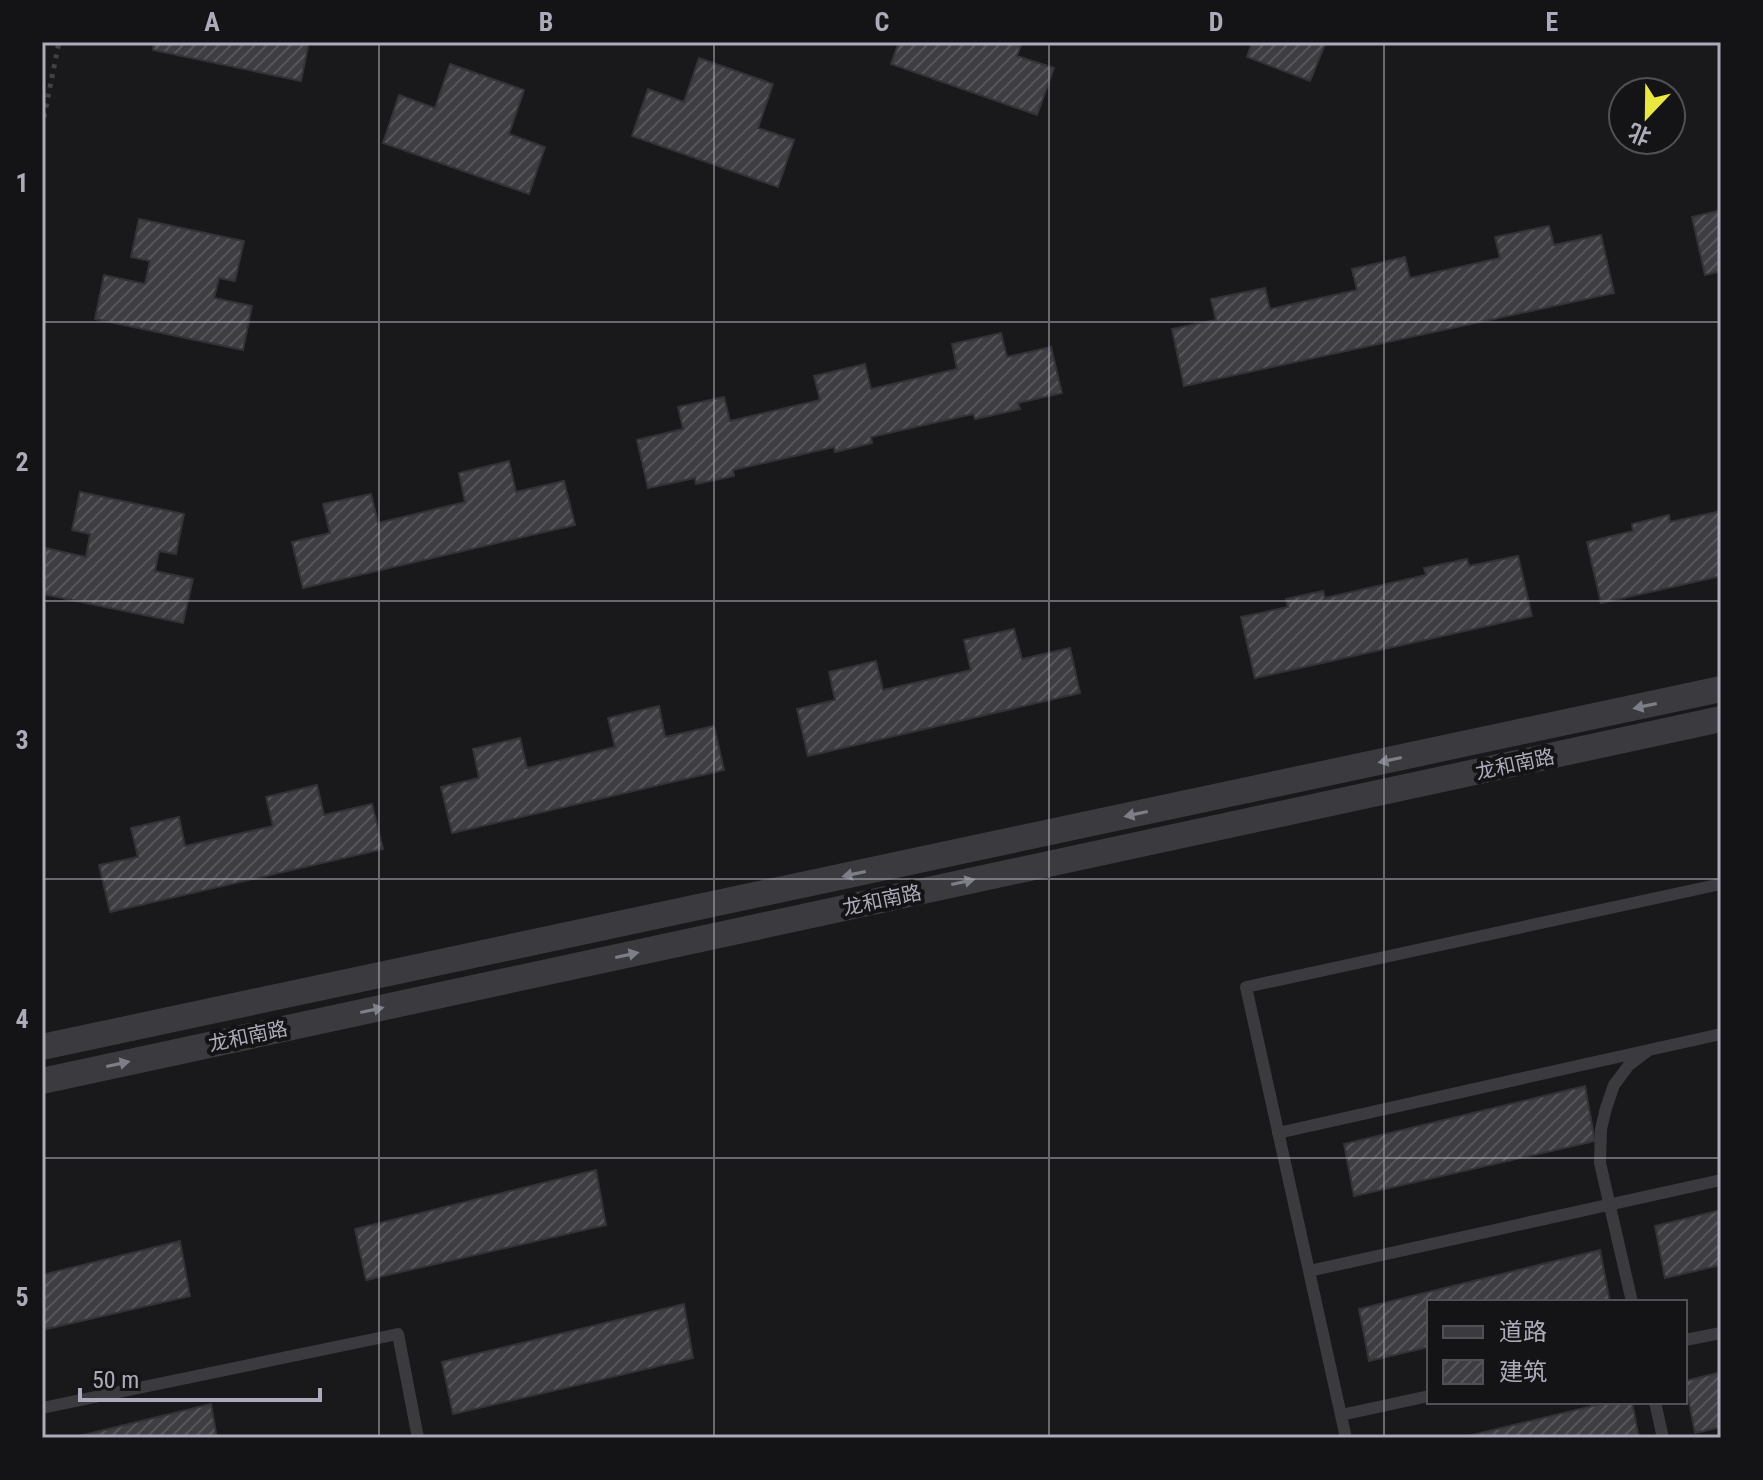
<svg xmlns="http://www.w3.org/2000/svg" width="1763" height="1480" font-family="'Roboto Condensed','Noto Sans SC',sans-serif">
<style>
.building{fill:url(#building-hatch);stroke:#343236;stroke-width:2}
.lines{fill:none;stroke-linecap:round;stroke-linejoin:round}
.path{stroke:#404046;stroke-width:5;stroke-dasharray:4 6;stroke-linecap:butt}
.service{stroke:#3a3a3f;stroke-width:12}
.minor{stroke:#3a3a3f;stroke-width:26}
.oneway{fill:#7e7e88}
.grid{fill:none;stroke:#acabb9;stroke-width:2;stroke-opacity:0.55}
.labels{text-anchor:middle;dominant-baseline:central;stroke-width:8;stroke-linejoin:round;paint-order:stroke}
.street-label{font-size:20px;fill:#acabb9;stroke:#141315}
.neatline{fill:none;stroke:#acabb9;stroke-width:3}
.grid-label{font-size:26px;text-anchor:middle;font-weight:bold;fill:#acabb9}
</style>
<defs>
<pattern id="building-hatch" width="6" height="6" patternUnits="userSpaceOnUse" patternTransform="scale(2)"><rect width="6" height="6" fill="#3e3d41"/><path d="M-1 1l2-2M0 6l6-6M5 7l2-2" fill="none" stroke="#57565a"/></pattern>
</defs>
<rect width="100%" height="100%" fill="#19181a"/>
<!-- building -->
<path class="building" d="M154 42H309L301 81 153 50Z
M899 42H1022L1017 56 1054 68 1037 115 891 64Z
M1252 42H1326L1310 81 1247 57Z
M699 58 773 84 758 128 794 140 778 187 632 136 648 89 684 102Z
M450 64 524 90 509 134 545 147 529 194 383 143 399 95 435 108Z
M1721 210V271L1705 275 1692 217Z
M139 219 244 241 235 281 219 278 214 298 252 306 243 350 95 319 104 275 145 284 150 261 131 257Z
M1549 226 1554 245 1601 235 1614 293 1184 386 1172 329 1216 320 1211 299 1265 288 1270 309 1357 290 1352 269 1405 257 1410 278 1500 258 1495 237Z
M1001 333 1007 357 1051 347 1062 393 1018 403 1020 409 975 419 973 414 871 437 872 443 835 452 834 447 733 470 734 476 696 484 695 478 648 488 637 440 683 429 678 407 724 397 730 421 820 400 814 376 865 364 871 389 957 369 952 344Z
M509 461 516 492 564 481 575 525 303 588 292 542 330 533 323 504 371 494 378 523 465 502 459 473Z
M80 492 184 514 176 554 159 551 155 571 193 579 183 623 42 594 45 548 86 557 90 534 72 530Z
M1721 511V576L1601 603 1587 542 1633 531 1632 524 1669 515 1670 522Z
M1518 556 1532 616 1255 678 1241 617 1288 607 1286 599 1323 591 1325 598 1426 575 1424 568 1467 559 1469 566Z
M1014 629 1022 659 1070 648 1080 693 808 756 797 709 835 700 829 672 876 661 883 690 971 670 964 640Z
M659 706 665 737 714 726 724 770 452 833 441 787 479 778 473 749 520 738 527 768 615 747 608 718Z
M317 785 324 815 372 804 383 849 110 912 99 865 138 857 131 828 179 817 185 846 273 826 266 797Z
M1585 1086 1595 1141 1354 1196 1344 1144Z
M596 1170 606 1225 366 1280 355 1229Z
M1721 1210V1265L1665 1278 1655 1226Z
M180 1241 190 1296 42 1330V1275Z
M1600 1250 1610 1302H1429V1347L1369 1361 1359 1309Z
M684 1304 693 1358 453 1414 442 1362Z
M1721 1372V1427L1695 1433 1685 1381Z
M1609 1402H1632L1639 1438H1460Z
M211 1404 217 1438H71Z"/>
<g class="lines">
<!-- path -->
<path class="path" d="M42 127 59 42"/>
<!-- service -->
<path class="service" d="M1278 1133 1649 1050
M1309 1271 1721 1180
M1632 1302 1600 1163 1601 1129 1606 1108 1614 1085 1629 1065 1649 1050 1721 1034
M1685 1340 1721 1333
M1655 1402 1663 1438
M42 1408 398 1334 418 1438
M1341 1415 1429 1396
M1346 1438 1246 987 1721 884"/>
<!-- minor -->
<path class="minor" d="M42 1047 1721 689
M42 1081 1721 719"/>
</g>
<!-- one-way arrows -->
<defs><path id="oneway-solid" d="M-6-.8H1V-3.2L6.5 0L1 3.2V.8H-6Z" transform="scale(2)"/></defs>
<g class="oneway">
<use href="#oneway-solid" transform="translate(1645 706) rotate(168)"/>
<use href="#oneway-solid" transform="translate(1390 760) rotate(168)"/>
<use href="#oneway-solid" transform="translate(1136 814) rotate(168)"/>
<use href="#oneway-solid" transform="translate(854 874) rotate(168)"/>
<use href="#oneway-solid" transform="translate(963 882) rotate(-12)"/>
<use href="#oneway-solid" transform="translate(627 955) rotate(-12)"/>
<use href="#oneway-solid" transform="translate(372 1010) rotate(-12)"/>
<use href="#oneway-solid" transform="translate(118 1064) rotate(-12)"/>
</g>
<!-- grid -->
<path class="grid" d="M379 42V1438M714 42V1438M1049 42V1438M1384 42V1438M42 322H1721M42 601H1721M42 879H1721M42 1158H1721"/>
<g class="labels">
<!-- street labels -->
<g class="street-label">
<text transform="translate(1515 764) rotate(-12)">龙和南路</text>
<text transform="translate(882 900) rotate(-12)">龙和南路</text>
<text transform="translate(248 1036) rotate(-12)">龙和南路</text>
</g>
</g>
<!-- border -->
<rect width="1763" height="1480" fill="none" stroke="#141315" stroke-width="88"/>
<!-- legend -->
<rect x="1427" y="1300" width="260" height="104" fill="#141315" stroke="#515057" stroke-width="2"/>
<rect x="1443" y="1326" width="40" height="12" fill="#3a3a3f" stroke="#515057" stroke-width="2"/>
<text x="1499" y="1340" font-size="24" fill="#acabb9">道路</text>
<rect x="1443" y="1360" width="40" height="24" fill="url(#building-hatch)" stroke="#515057" stroke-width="2"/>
<text x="1499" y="1380" font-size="24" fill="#acabb9">建筑</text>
<!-- north arrow -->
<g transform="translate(1647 116) rotate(202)"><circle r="38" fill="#141315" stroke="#515057" stroke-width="2"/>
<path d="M0-6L14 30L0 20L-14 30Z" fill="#e9e842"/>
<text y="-12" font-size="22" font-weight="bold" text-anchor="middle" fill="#acabb9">北</text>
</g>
<!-- scale -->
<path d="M80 1388v12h240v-12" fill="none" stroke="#acabb9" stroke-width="4"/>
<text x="92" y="1388" font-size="24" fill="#acabb9" stroke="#141315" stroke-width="6" paint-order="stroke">50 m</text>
<rect x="44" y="44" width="1675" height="1392" class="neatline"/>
<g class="grid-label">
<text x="212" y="31">A</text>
<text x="546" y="31">B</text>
<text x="882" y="31">C</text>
<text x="1216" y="31">D</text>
<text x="1552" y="31">E</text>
<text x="22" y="192">1</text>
<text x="22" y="471">2</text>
<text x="22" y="749">3</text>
<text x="22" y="1028">4</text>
<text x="22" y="1306">5</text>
</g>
</svg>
